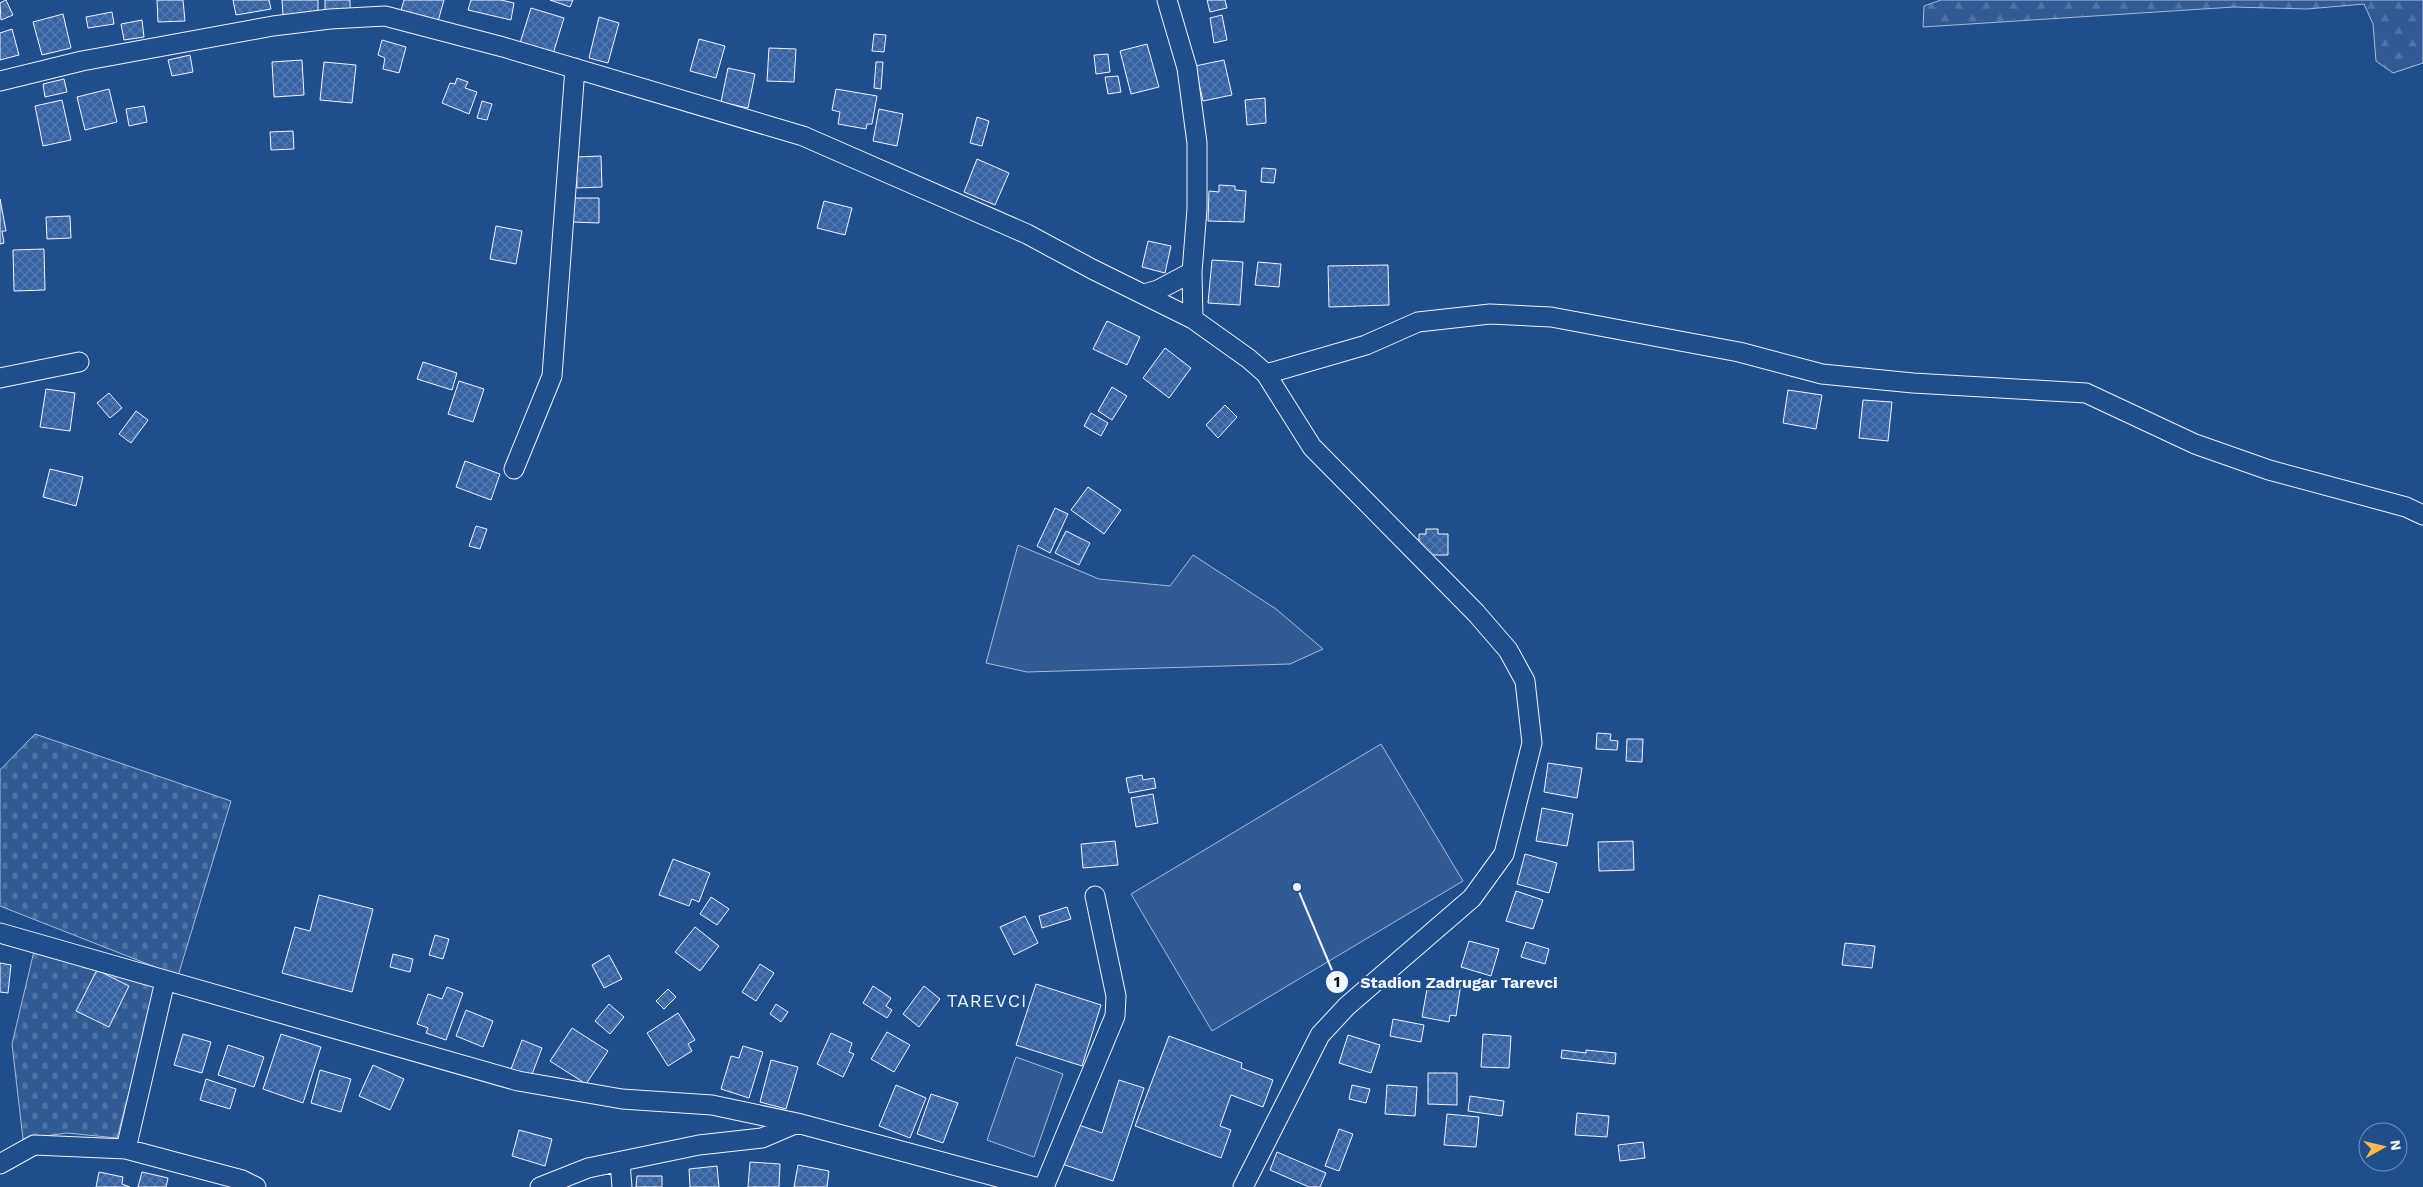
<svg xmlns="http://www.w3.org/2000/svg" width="2423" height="1187" font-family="'Work Sans',sans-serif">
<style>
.built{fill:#305b95;stroke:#a8bbd7}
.forest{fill:url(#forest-firs);stroke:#a8bbd7}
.cemetery{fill:url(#cemetery-stones);stroke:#a8bbd7}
.building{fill:url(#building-cross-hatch);stroke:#f2f6ff}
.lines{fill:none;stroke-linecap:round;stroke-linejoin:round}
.minor-casing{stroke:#f2f6ff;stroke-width:21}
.minor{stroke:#1f4e8c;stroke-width:19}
.labels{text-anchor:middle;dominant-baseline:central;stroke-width:4;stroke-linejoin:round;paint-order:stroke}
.quarter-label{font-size:18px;letter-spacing:1px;fill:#f2f6ff;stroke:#1f4e8c}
.leader{fill:none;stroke:#f2f6ff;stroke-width:2}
.callout-dot{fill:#f2f6ff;stroke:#1f4e8c;stroke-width:2}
.mark-label{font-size:15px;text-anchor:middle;font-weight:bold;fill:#111}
.callout-label{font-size:16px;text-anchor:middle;font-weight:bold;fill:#f2f6ff;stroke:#1f4e8c;stroke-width:4;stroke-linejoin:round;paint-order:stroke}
</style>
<defs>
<pattern id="forest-firs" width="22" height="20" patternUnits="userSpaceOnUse" patternTransform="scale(1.25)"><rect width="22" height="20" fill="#305b95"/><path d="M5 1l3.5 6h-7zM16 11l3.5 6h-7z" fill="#4e73a5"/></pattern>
<pattern id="cemetery-stones" width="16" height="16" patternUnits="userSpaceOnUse" patternTransform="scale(1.25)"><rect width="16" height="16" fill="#305b95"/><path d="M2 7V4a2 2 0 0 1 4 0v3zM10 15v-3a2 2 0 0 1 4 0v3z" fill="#4e73a5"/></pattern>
<pattern id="building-cross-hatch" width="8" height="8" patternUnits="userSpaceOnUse" patternTransform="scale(1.25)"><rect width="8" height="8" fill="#3563a3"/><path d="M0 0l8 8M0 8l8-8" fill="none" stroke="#537ab1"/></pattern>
</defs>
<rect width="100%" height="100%" fill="#1f4e8c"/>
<!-- built -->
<path class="built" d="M1018 545 1099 579 1170 586 1193 555 1276 609 1323 649 1290 664 1027 672 986 663Z
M1381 744 1463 881 1212 1031 1131 894Z
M1016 1057 1063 1074 1034 1157 987 1140Z"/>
<!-- forest -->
<path class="forest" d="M1941 0H2423V63L2393 73 2376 61 2373 24 2364 4 2307 9 2234 7 1923 27 1924 6Z"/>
<!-- cemetery -->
<path class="cemetery" d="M35 734 231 801 178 976 0 906V770Z
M34 951 157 986 117 1138 67 1133 23 1139 12 1044Z"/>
<!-- building -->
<path class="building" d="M6 0 13 15 1 20 0 3Z
M157 0H183L185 21 158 22Z
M233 0H269L271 9 236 15Z
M282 0H318V12L283 15Z
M325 0H350V10L325 11Z
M404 0H444L437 25 400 14Z
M471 0H501L514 3 511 20 468 10Z
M550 0H573L570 7Z
M1207 0H1225L1227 8 1210 12Z
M531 8 564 18 553 54 520 43Z
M112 12 114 24 88 28 86 17Z
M63 14 71 48 42 55 33 22Z
M1222 15 1227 40 1214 43 1210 18Z
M599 17 619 23 608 63 589 58Z
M142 20 144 37 124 40 121 24Z
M12 29 19 55 0 60V33Z
M874 34 886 35 884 52 872 51Z
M699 39 725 46 716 78 690 71Z
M382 40 406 47 399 73 383 69 385 58 378 55Z
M1147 44 1159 87 1131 94 1120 51Z
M769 48 796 49 794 82 767 81Z
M1108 54 1110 72 1096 74 1094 55Z
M190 55 193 72 172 76 168 60Z
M302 60 304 95 274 97 272 62Z
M1224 60 1232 95 1203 101 1195 66Z
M324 62 356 65 352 103 320 100Z
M876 62H883L881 89 874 88Z
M728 68 755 74 748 108 721 102Z
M1118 76 1121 92 1108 94 1105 77Z
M457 78 468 82 465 88 477 92 469 114 442 103 450 83 455 84Z
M64 79 67 92 45 97 43 84Z
M109 89 117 122 85 130 77 97Z
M836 89 877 96 872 124H867L866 129 838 124 840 112 832 110Z
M1265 98 1266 123 1247 125 1245 100Z
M62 100 71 140 43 146 35 106Z
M482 101 492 104 487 120 477 118Z
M144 106 147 122 129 126 126 109Z
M879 109 903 114 897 146 873 141Z
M977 117 989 121 982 146 970 143Z
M293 131 294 149 271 150 270 132Z
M601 156 602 187 577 188 576 157Z
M977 159 1009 173 995 205 964 192Z
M1262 168 1276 169 1274 183 1261 182Z
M1219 185 1235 186V190L1246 191 1244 222 1208 221 1209 191 1219 192Z
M573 198H599V223L573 222Z
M0 199 6 231H2L4 243 0 244Z
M824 201 852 208 845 235 817 228Z
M70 216 71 238 47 239 46 217Z
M496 226 522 231 516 264 490 259Z
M1148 241 1171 246 1165 273 1142 267Z
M44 249 45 290 14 291 13 250Z
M1212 260 1243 262 1240 305 1208 303Z
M1258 262 1281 264 1279 287 1255 285Z
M1388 265 1389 305 1329 307 1328 266Z
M1107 321 1140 337 1127 365 1093 349Z
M1165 348 1191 368 1169 398 1143 378Z
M423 362 457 373 452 390 417 379Z
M459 381 484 389 473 422 448 414Z
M1112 387 1127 396 1112 420 1098 411Z
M46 389 75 393 70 431 40 427Z
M1788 390 1822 395 1816 429 1783 423Z
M109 393 122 408 110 418 97 403Z
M1863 400 1892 402 1888 441 1859 438Z
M1225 405 1237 417 1218 438 1206 425Z
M136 411 148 420 131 443 119 434Z
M1091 413 1108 423 1101 436 1084 426Z
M465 461 500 474 491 500 456 487Z
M50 469 83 477 76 506 43 497Z
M1088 487 1121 510 1104 534 1071 510Z
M1055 508 1068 514 1050 553 1037 546Z
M476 526 487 529 480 549 469 546Z
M1426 529H1438V534H1448V555H1419V534H1426Z
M1066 531 1090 543 1079 565 1055 553Z
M1597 733 1611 734 1610 740 1618 741 1617 750 1596 749Z
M1627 739H1643L1642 762 1626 761Z
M1548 763 1582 768 1577 798 1544 792Z
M1142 775 1143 780 1154 778 1156 788 1129 793 1126 778Z
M1153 794 1158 823 1136 827 1131 798Z
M1542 808 1573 814 1567 846 1536 841Z
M1115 841 1118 865 1083 868 1081 844Z
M1633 841 1634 870 1599 871 1598 842Z
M1525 854 1557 863 1549 893 1517 884Z
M673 859 710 873 699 902 692 899 689 906 659 895Z
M1516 891 1543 900 1533 929 1506 921Z
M319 895 373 909 352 992 282 973 295 927 310 931Z
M711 897 729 909 717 925 700 914Z
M1067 907 1071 919 1042 928 1039 916Z
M1025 916 1038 943 1014 955 1000 927Z
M695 927 719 946 700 971 675 952Z
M435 935 449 939 443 959 429 955Z
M1469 941 1499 949 1491 976 1461 967Z
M1526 942 1549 949 1545 964 1521 957Z
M1845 943 1875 946 1872 968 1842 965Z
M393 954 413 959 410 972 390 967Z
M609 955 622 979 604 988 592 965Z
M0 963 11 965 8 993 0 992Z
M760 964 774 973 756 1001 742 992Z
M97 970 129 986 109 1027 76 1011Z
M1429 978 1461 983 1456 1016 1450 1015 1449 1022 1422 1017Z
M1036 984 1101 1005 1082 1066 1016 1045Z
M873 986 891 998 886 1006 892 1010 887 1018 863 1003Z
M924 986 940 999 919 1027 903 1014Z
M447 987 463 993 446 1040 426 1033 428 1028 417 1024 428 994 442 999Z
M668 989 676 997 664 1009 656 1001Z
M609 1004 624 1017 610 1034 595 1021Z
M776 1004 788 1012 781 1022 770 1014Z
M466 1010 493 1021 483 1047 456 1036Z
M678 1013 695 1040 688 1044 692 1051 668 1066 647 1033Z
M1393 1019 1424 1025 1421 1042 1390 1036Z
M572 1028 608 1051 586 1084 550 1061Z
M887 1032 910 1045 894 1072 871 1059Z
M831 1033 852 1043 849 1052 854 1054 843 1077 817 1064Z
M183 1034 211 1042 202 1073 174 1065Z
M281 1034 321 1047 303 1103 263 1089Z
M1483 1034 1511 1036 1509 1068 1481 1067Z
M1348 1035 1380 1045 1371 1073 1339 1063Z
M1169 1036 1242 1063 1241 1068 1273 1080 1263 1107 1231 1095 1220 1126 1231 1130 1221 1158 1135 1126Z
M522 1040 542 1048 531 1077 511 1069Z
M228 1045 264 1057 254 1087 218 1075Z
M743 1046 763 1052 749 1098 721 1089 731 1056 739 1058Z
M1562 1050 1586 1053V1050L1616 1053 1615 1064 1561 1058Z
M771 1060 798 1067 786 1109 760 1102Z
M373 1065 404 1079 390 1110 359 1096Z
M320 1070 351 1079 341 1112 311 1103Z
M1428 1073H1457V1105L1428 1104Z
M206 1079 236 1089 230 1109 200 1100Z
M1119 1080 1144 1088 1113 1181 1062 1164 1076 1124 1102 1133Z
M896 1085 926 1098 910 1138 879 1126Z
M1352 1085 1370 1089 1366 1103 1349 1099Z
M1387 1085 1417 1087 1415 1116 1385 1114Z
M931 1094 958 1103 943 1143 917 1134Z
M1470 1096 1504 1101 1502 1116 1468 1111Z
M1577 1113 1609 1116 1607 1137 1575 1135Z
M1447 1114 1479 1117 1476 1147 1444 1145Z
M1339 1129 1353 1134 1339 1171 1325 1166Z
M519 1130 552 1139 545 1166 512 1156Z
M1643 1142 1645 1158 1620 1161 1618 1145Z
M1277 1152 1326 1173 1320 1187H1309L1270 1170Z
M750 1162 780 1164 779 1187H748Z
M798 1165 829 1171 827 1187H794Z
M717 1166 719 1187H690L689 1169Z
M99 1172 123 1177 122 1184 130 1187H96Z
M142 1172 168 1178 166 1187H138Z
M637 1176H662V1187H636Z"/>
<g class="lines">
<defs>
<path id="minor" d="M1167 0 1187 68 1197 143V209L1192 272 1193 319 1249 359 1266 374 1312 447 1476 613 1508 650 1525 681 1532 743 1504 854 1472 898 1347 1006 1320 1035 1243 1187
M0 81 82 61 273 26 330 19 385 16 503 47 803 136 1027 234 1092 269 1193 319
M1144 294 1158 290 1192 272
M1266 374 1366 345 1418 322 1490 314 1551 317 1739 352 1822 374 1913 383 2086 393 2195 444 2269 470 2406 507 2423 515
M0 378 79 362
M514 469 552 376 575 68
M0 933 518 1081 622 1099 712 1105 797 1123 1035 1187
M126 1149 165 981
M620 1163 622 1187
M0 1164 34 1145 126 1149 242 1180 256 1187
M540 1187 588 1168 699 1145 762 1138 797 1123
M1044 1187 1115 1016 1116 996 1095 896"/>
</defs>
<!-- minor casing -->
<use href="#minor" class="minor-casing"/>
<!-- minor -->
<use href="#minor" class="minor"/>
</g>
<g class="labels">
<!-- quarter labels -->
<g class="quarter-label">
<text x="987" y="1000">TAREVCI</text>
</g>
</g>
<!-- callouts -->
<path class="leader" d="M1297 887L1337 982"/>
<g class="callout-dot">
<circle cx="1297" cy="887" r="5"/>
<circle cx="1337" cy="982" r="12"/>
</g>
<g class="mark-label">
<text x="1337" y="987">1</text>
</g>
<g class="callout-label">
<text x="1459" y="988">Stadion Zadrugar Tarevci</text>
</g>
<!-- north arrow -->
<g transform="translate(2383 1147) rotate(82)"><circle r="24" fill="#1f4e8c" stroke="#7391ba"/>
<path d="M0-4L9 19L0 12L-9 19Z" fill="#ffb74d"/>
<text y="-8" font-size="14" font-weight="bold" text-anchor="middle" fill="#f2f6ff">N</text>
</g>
</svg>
